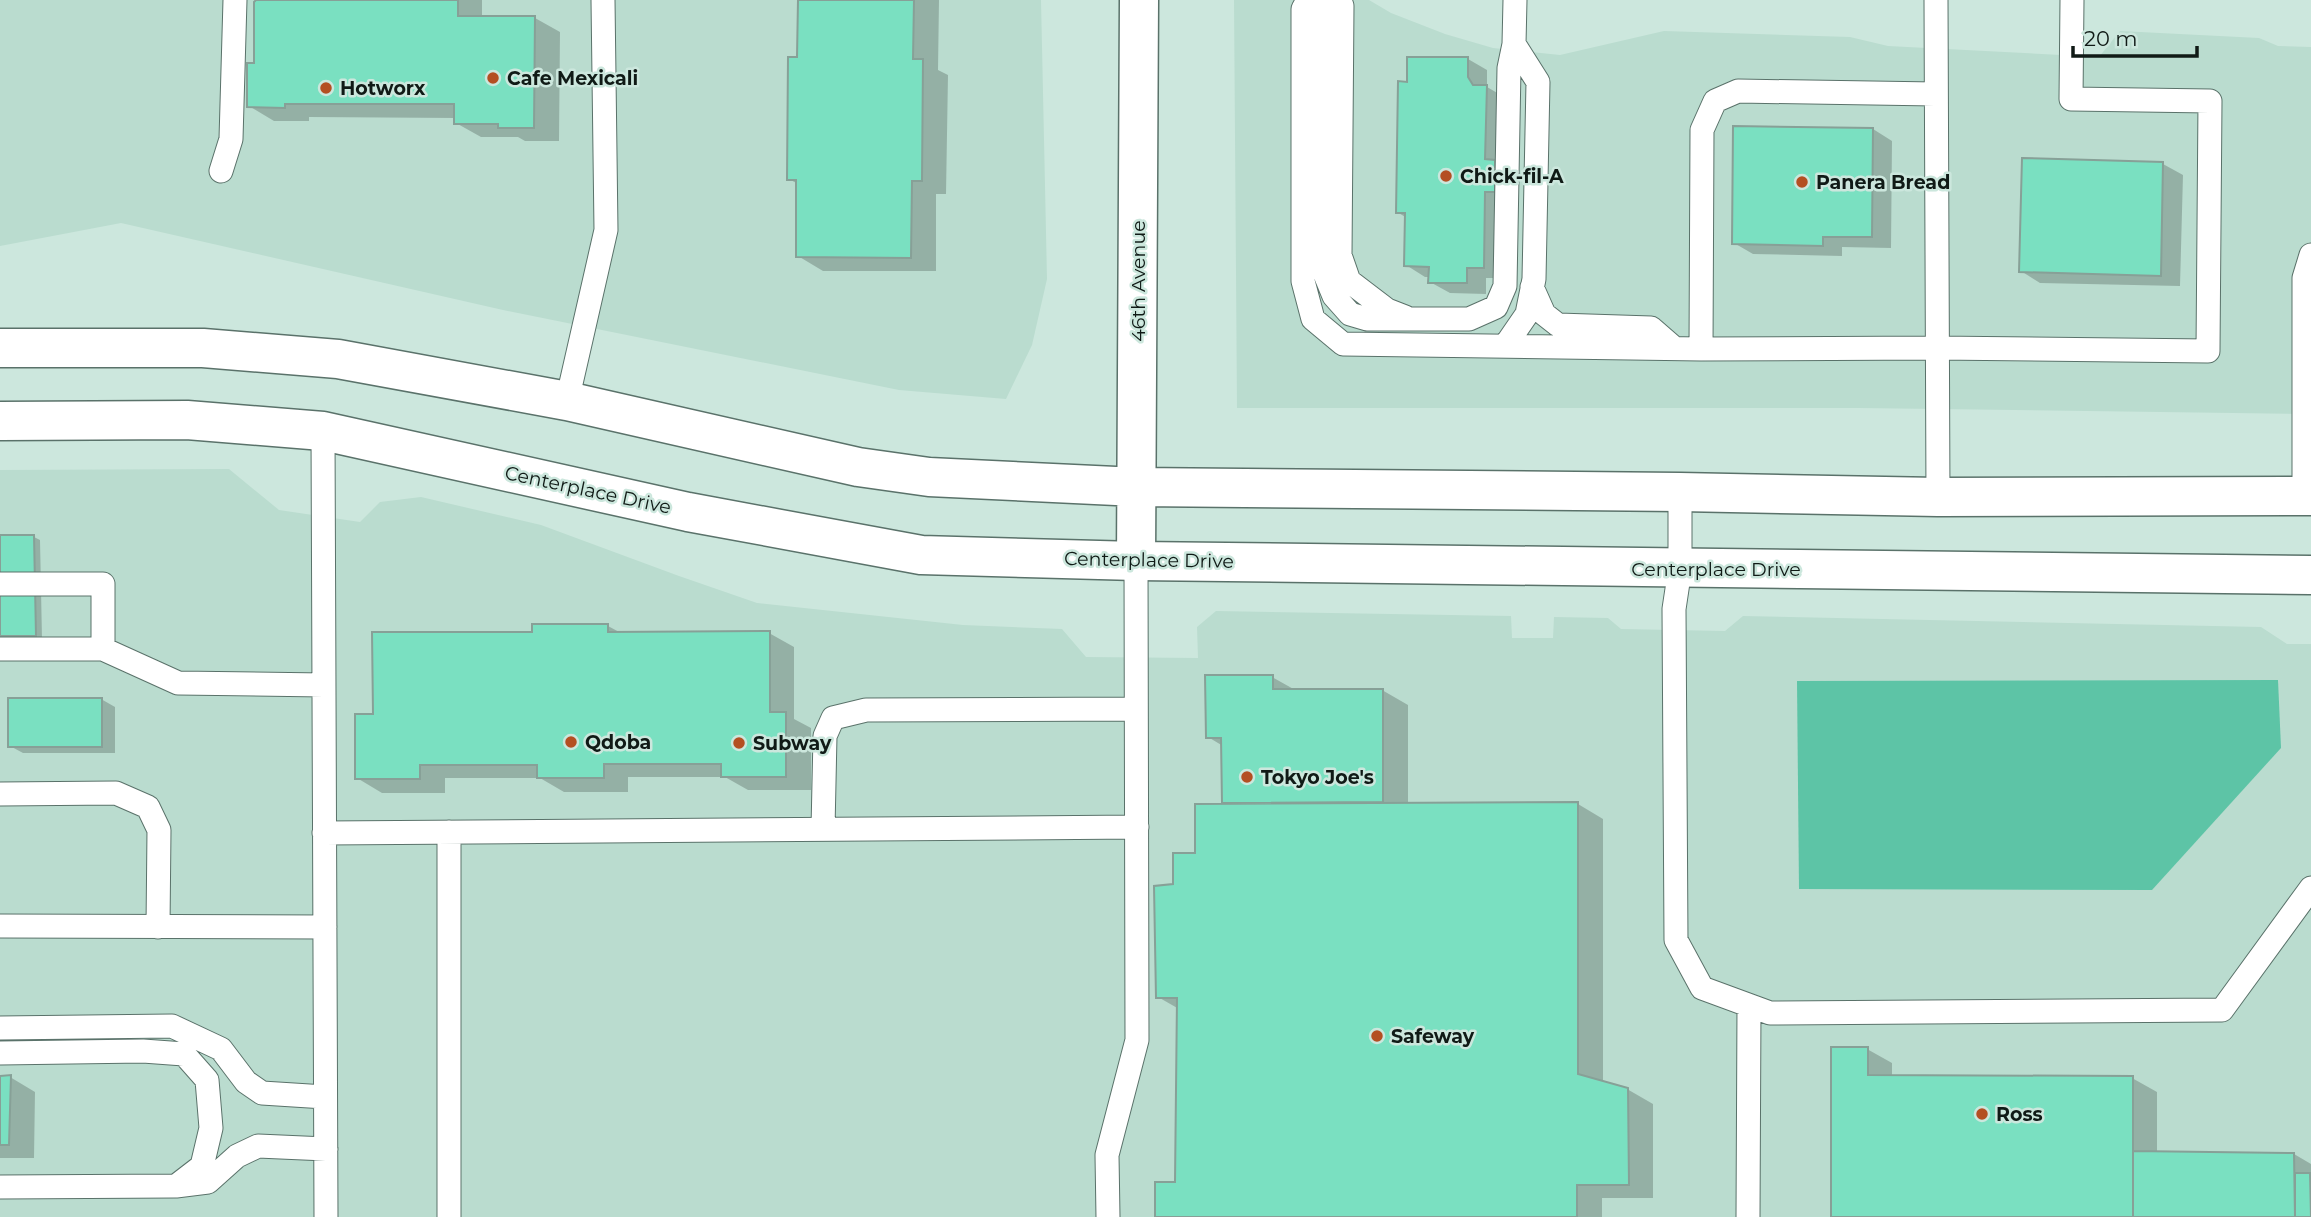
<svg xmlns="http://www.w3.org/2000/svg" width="2311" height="1217" font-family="Montserrat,sans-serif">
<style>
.built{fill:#badccf}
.water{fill:#5dc4a6}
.shadow{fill:#0003}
.building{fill:#7ae0c1;stroke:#87a097;stroke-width:2}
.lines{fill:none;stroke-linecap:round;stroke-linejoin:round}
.service-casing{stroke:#5a726a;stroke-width:25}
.tertiary-casing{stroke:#5a726a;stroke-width:41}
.service{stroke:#fff;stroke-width:23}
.tertiary{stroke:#fff;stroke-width:38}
.poi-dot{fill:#b44f22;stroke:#cce7dd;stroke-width:2.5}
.labels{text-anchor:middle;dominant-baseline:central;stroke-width:5;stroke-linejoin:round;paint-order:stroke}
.poi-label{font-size:19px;font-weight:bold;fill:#101a16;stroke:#cce7dd;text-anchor:start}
.street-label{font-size:19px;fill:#101a16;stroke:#cce7dd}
</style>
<rect width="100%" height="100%" fill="#cce7dd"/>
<!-- built -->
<path class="built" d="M0 0H1041L1047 279 1032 345 1006 399 899 390 503 310 121 223 0 246Z
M1234 0H1369L1391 13 1445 34 1493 48 1560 55 1664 31 1850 37 1888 46 2099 57 2120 31 2259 38 2278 46 2311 47V414L1859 408H1237Z
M229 469 279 510 360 522 380 502 421 497 541 525 679 576 757 603 963 625 1062 629 1086 657 1198 658 1197 627 1216 611 1511 616 1512 638H1553L1554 617 1608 618 1621 629 1725 631 1743 616 2261 627 2287 644H2311V1217H0V470Z"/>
<!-- water -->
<path class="water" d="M2278 680 2281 748 2152 890 1799 889 1797 681Z"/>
<!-- shadow -->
<path class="shadow" d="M258 0H482V18H535L560 32 559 141H525L518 137H481L456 123V118L309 117V121H274L249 106 255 65Z
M800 0H939L938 70 948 75 946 194H936V271H823L798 256V184L789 179 799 59Z
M1468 59 1487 70V87L1506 98 1503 278H1486V294L1450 293 1430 282V277H1425L1406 265 1407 218 1397 212 1409 84Z
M1873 129 1892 141 1891 248 1842 247V256L1753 254 1734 243Z
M2163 164 2183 175 2180 286 2040 283 2021 271Z
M0 537H34L40 540 42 639H0Z
M608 626 621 633H769L794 647V719L811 728V790H748L725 777H628V792H564L540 778H445V793H382L357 778 375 715 534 633Z
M1272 677 1297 691 1382 690 1408 705V804H1578L1603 819V1083L1627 1089 1653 1104V1198H1602V1217H1157L1177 1183 1179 1009 1158 997 1175 886 1197 854 1223 805V746L1208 737Z
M101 699 115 707V753H23L10 746Z
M1867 1049 1892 1063V1077L2132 1078 2157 1092V1153L2294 1154 2311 1164V1217H1833Z
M0 1077H10L35 1092 34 1158H0Z"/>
<!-- building -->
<path class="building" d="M256 0H458V16H535L534 128H498V124H454V104H285V108L247 107V63H254V2Z
M798 0H914L913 59H923L922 181H912L911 258 796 257V180H787L788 57H797Z
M1407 57H1468V77L1473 85H1487L1485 159 1495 160V192H1485L1484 268H1467V283H1428L1429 267 1404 266 1405 213H1396L1398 81 1407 82Z
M1733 126 1873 128 1872 237H1823V246L1732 244Z
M2022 158 2163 162 2161 276 2019 272Z
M0 535H34L36 636H0Z
M532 624H608V632L770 631V712H786V777H721V764H604V778H537V765H420V779H355V714H373L372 632H532Z
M1205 675H1273V689H1383V802L1222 803 1221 738H1206Z
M8 698H102V747H8Z
M1578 802V1074L1628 1088 1629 1185H1577V1217H1155V1182H1175L1177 998H1156L1154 886 1173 884V853H1195V804Z
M1831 1047H1868V1075L2133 1076V1217H1831Z
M11 1075 9 1145H0V1076Z
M2133 1151 2294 1153 2295 1217H2133Z
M2295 1173H2310L2311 1217H2295Z"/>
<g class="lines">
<defs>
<path id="service" d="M1308 0 1303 9V281L1313 319 1343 344 1701 349 1936 348 2208 351 2210 101 2071 99 2072 0
M1320 0V262L1334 296 1350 314 1367 319H1469L1496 307 1505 286 1509 68 1514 44
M1340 0 1342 6 1340 255 1349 281 1387 310 1405 317
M1936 0 1938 497
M221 171 231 139 235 0
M1532 287 1544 314 1558 325 1651 328 1674 348
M1505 346 1527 314 1534 279 1538 82 1514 44 1515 0
M1701 349 1702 130 1715 101 1738 91 1935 94
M567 401 606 230 603 0
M323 431 326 1217
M1680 492V569L1674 609 1676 940 1702 988 1770 1013 2222 1010 2311 888
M2304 496V278L2311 255
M0 584H103V649
M0 649H103L178 683 324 685
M0 794 116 793 148 807 159 830 158 927
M823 829 825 736 833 718 866 710 1136 709
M449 832V1217
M324 833 1137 827
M0 926 325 927
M0 1028 172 1026 221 1049 246 1082 262 1093 325 1097
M0 1053 143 1051 184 1054 207 1080 211 1128 202 1166 176 1186
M0 1187 176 1186 208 1182 237 1156 258 1146 326 1149
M1108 1217 1107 1155 1137 1040 1136 561
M1748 1217 1749 1006"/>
<path id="tertiary" d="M0 348H203L338 359 567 401 858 467 929 477 1137 487 1680 492 1938 497 2311 496
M0 421 187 420 323 431 688 512 921 555 1136 561 2311 575
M1136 561 1139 0"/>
</defs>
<!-- service casing -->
<use href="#service" class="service-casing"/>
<!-- tertiary casing -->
<use href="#tertiary" class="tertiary-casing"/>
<!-- service -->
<use href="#service" class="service"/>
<!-- tertiary -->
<use href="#tertiary" class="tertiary"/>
</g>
<!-- markers -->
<g class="poi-dot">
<circle cx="493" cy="78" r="7"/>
<circle cx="326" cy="88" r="7"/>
<circle cx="1446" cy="176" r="7"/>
<circle cx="1802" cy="182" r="7"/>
<circle cx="571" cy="742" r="7"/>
<circle cx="739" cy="743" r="7"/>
<circle cx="1247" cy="777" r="7"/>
<circle cx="1377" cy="1036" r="7"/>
<circle cx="1982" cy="1114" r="7"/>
</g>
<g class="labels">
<!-- poi labels -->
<g class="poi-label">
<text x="507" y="78">Cafe Mexicali</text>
<text x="340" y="88">Hotworx</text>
<text x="1460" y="176">Chick-fil-A</text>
<text x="1816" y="182">Panera Bread</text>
<text x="585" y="742">Qdoba</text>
<text x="753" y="743">Subway</text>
<text x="1261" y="777">Tokyo Joe's</text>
<text x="1391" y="1036">Safeway</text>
<text x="1996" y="1114">Ross</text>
</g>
<!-- street labels -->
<g class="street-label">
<text transform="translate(1138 281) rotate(-90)">46th Avenue</text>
<text transform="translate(588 490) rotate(12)">Centerplace Drive</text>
<text transform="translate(1149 560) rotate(1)">Centerplace Drive</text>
<text x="1716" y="569">Centerplace Drive</text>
</g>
</g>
<!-- scale -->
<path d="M2073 46v10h124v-10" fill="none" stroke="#101a16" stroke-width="3.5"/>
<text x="2084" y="46" font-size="21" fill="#101a16" stroke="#cce7dd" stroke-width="5" paint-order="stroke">20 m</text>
</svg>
